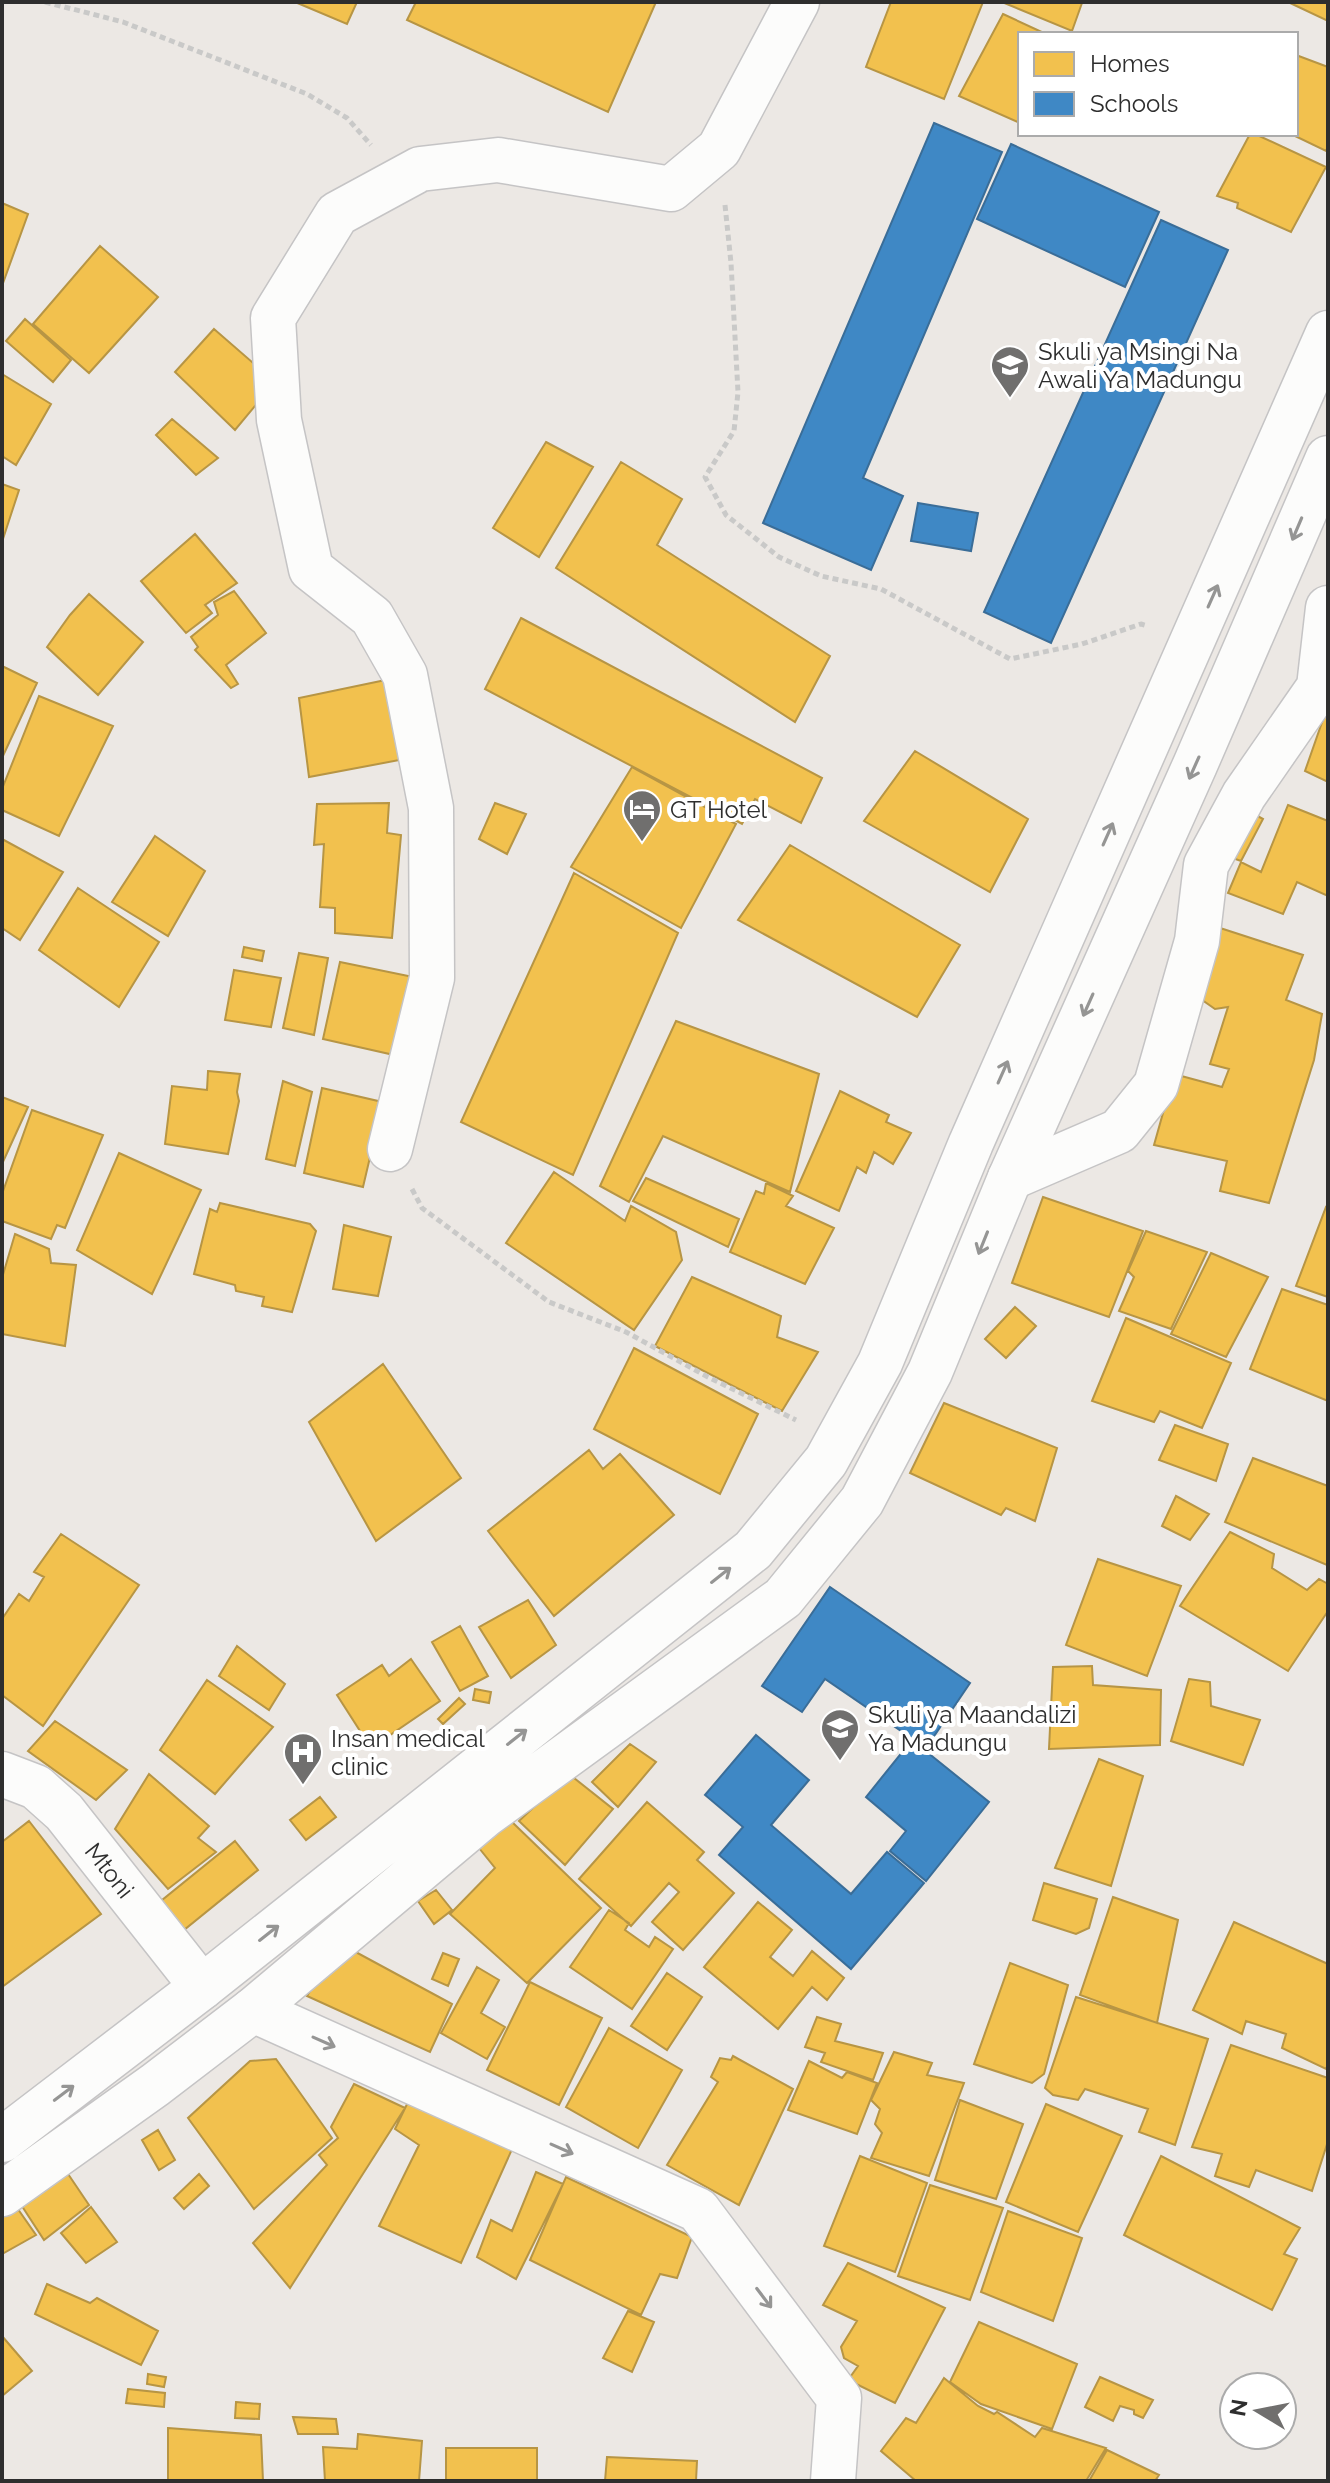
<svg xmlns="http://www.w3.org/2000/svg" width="1330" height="2483" font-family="Raleway,sans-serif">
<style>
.homes{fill:#f2c14e;stroke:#b79544;stroke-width:2}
.schools{fill:#3f88c5;stroke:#3a6d98;stroke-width:2}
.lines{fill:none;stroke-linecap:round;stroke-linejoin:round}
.minor-casing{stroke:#c5c4c5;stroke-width:47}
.secondary-casing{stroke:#c5c4c5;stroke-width:47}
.path{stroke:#c9c9c8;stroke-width:5;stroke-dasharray:6 4;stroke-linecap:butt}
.minor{stroke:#fcfcfb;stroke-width:44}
.secondary{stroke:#fcfcfb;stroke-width:44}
.oneway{stroke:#959594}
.labels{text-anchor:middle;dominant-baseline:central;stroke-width:8;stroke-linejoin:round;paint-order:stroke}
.poi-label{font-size:24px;fill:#2e2e2e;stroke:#fff;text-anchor:start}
.street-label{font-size:24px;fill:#2e2e2e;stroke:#fff}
</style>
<rect width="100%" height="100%" fill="#ece8e4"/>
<!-- homes -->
<path class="homes" d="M295 2H357L347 24Z
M416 2H656L608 112 407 20Z
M891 2H983L944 99 866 67Z
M1002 2H1071L1082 3 1072 31Z
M1288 2H1328V21Z
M1003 14 1046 34H1020V123L959 96Z
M1296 55 1328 67V146L1326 151 1291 134H1296Z
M1250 134H1255L1326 167 1291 232 1237 208 1238 203 1217 196Z
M2 203 28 214 2 286Z
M100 246 158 297 89 373 33 324Z
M25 319 71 360 53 382 6 341Z
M214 329 275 382 235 430 175 372Z
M2 374 51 404 16 465 2 456Z
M172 419 218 458 196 475 156 435Z
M546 442 593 467 539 557 493 528Z
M621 462 682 499 657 545 830 656 795 722 556 568Z
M2 484 19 490 2 542Z
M195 534 237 583 205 605 212 613 186 633 141 581Z
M234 591 266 633 226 665 238 684 231 688 195 650 198 647 191 637 218 615 214 602Z
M89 594 143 642 98 695 47 647 70 615Z
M521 618 822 778 801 823 755 799 742 824 485 689Z
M2 666 37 683 2 758Z
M400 677 410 758 309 777 299 698Z
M39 696 113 726 59 836 2 810V789Z
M1327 708H1328V782L1305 771Z
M915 751 1028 819 990 892 864 821Z
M632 767 736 824 681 928 571 867Z
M389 803 387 833 401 835 392 938 335 933V908L320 907 324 844 314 845 317 804Z
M495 803 526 814 507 854 479 839Z
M1288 805 1328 821V896L1297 882 1283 914 1228 893 1241 862 1261 872Z
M1243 808 1263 819 1241 861 1221 854Z
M155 836 205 871 168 936 112 902Z
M2 839 63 872 20 940 2 928Z
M790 845 960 945 917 1017 738 920Z
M574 873 678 933 573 1175 461 1122Z
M78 888 159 942 119 1007 39 950Z
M1217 927 1303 955 1286 1000 1322 1014 1314 1060 1269 1203 1220 1191 1227 1161 1154 1145 1174 1074 1222 1087 1229 1069 1210 1064 1228 1007 1215 1009 1198 997Z
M244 947 264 951 262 961 242 957Z
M299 953 328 958 314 1035 283 1028Z
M340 962 418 978 394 1055 323 1039Z
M234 970 281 978 271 1027 225 1020Z
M676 1021 819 1074 790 1192 663 1136 629 1202 600 1186Z
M208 1071 240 1074 237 1092 239 1101 228 1154 165 1144 172 1086 207 1090Z
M283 1081 312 1092 295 1166 266 1159Z
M322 1088 378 1101 382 1106 363 1187 304 1173Z
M840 1091 889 1115 886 1122 911 1133 893 1164 874 1152 866 1173 857 1167 839 1211 796 1191Z
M2 1097 28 1107 2 1164Z
M32 1110 103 1135 65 1228 57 1225 51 1239 2 1221V1194Z
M119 1153 201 1190 152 1294 77 1250Z
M554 1172 625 1221 631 1206 676 1232 682 1260 634 1330 506 1243Z
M646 1178 739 1219 728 1247 633 1201Z
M766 1183 793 1196 786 1206 834 1228 805 1284 730 1252 756 1191 764 1194Z
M1043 1197 1143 1231 1109 1317 1012 1283Z
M220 1203 310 1224 316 1231 292 1312 262 1306 264 1297 236 1291 235 1285 194 1274 210 1209 217 1212Z
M1326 1207 1328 1208V1297L1296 1286Z
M344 1225 391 1237 378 1296 333 1289Z
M1146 1231 1207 1252 1171 1329 1119 1311 1134 1277 1128 1271Z
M15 1234 49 1249 51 1263 76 1265 65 1346 2 1334V1278Z
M1211 1253 1268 1277 1226 1357 1171 1334Z
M692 1277 781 1316 777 1337 818 1352 782 1411 655 1346Z
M1282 1289 1328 1305V1401L1250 1369Z
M1015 1307 1036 1326 1006 1358 985 1339Z
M1126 1318 1231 1363 1202 1428 1160 1411 1154 1422 1092 1401Z
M634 1348 758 1414 720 1494 594 1429Z
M383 1364 461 1478 376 1541 309 1422Z
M944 1403 1057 1448 1035 1521 1006 1508 1001 1515 910 1473Z
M1175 1425 1228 1444 1216 1481 1159 1460Z
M589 1450 603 1469 620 1454 674 1515 554 1616 488 1531Z
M1253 1458 1328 1486 1327 1565 1225 1522Z
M1176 1496 1209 1514 1190 1540 1162 1526Z
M1230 1532 1274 1554 1272 1568 1307 1590 1319 1579 1328 1584V1611L1288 1671 1180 1606Z
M61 1534 139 1585 43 1726 2 1695V1619L19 1594 29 1601 44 1577 34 1572Z
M1098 1559 1181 1586 1147 1676 1066 1645Z
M528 1600 556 1645 511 1678 479 1627Z
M460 1626 488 1676 460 1691 432 1642Z
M237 1646 285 1684 269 1710 219 1676Z
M411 1659 440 1701 371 1748 337 1695 382 1665 389 1676Z
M1092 1666 1093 1685 1161 1690 1160 1745 1049 1749 1053 1667Z
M1189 1679 1210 1682 1211 1706 1260 1720 1243 1765 1171 1741Z
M207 1680 273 1727 215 1794 160 1750Z
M475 1689 491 1692 489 1703 473 1700Z
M459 1698 465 1704 443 1724 438 1719Z
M55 1721 127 1770 96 1800 28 1751Z
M630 1744 656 1762 618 1807 592 1782Z
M1099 1759 1143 1776 1111 1886 1055 1868Z
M149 1774 209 1826 198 1838 216 1852 168 1889 115 1829Z
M569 1774 613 1809 565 1865 519 1821Z
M320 1797 336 1817 306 1840 290 1820Z
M647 1802 704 1852 697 1860 734 1893 683 1950 652 1922 679 1892 669 1883 631 1926 579 1879Z
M29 1821 101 1914 2 1987V1842Z
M511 1821 601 1908 527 1983 450 1914 495 1868 479 1848Z
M235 1841 258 1870 179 1934 156 1905Z
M1044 1883 1097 1899 1089 1928 1076 1934 1033 1920Z
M436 1890 452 1910 434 1924 418 1901Z
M1113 1897 1178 1920 1157 2023 1080 1995Z
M758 1902 792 1930 770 1957 793 1976 812 1951 844 1978 827 2000 812 1987 778 2029 704 1967Z
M609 1910 629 1923 625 1930 649 1947 655 1937 673 1949 632 2009 570 1967Z
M1234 1922 1328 1964V2064L1326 2069 1282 2048 1286 2034 1246 2021 1242 2034 1193 2010Z
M339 1943 452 2004 430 2052 307 1996Z
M443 1953 459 1959 448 1986 432 1979Z
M1010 1963 1068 1985 1044 2074 1032 2083 974 2064Z
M477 1967 499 1980 481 2013 505 2027 487 2059 441 2033Z
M667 1973 702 1997 667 2050 631 2026Z
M530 1982 602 2018 559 2105 487 2070Z
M1076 1997 1208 2039 1175 2145 1139 2132 1148 2109 1085 2089 1078 2100 1053 2095 1045 2088Z
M817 2017 841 2024 835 2041 883 2053 873 2080 821 2062 825 2053 805 2047Z
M609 2028 682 2070 638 2148 566 2107Z
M1231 2045 1328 2078V2141L1312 2191 1256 2170 1249 2187 1215 2176 1222 2154 1192 2147Z
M894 2052 932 2063 927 2075 964 2083 929 2176 871 2158 882 2133 875 2124 880 2109 871 2100Z
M733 2056 793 2089 739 2205 667 2165 718 2082 711 2077 720 2058 731 2060Z
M276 2059 332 2138 254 2209 188 2118 250 2061Z
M809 2061 842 2078 847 2072 877 2083 857 2134 788 2110Z
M354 2084 405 2108 290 2288 253 2243 327 2165 319 2155 338 2138 331 2127Z
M409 2100 513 2147 461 2263 379 2226 419 2145 395 2129Z
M960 2100 1023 2124 996 2199 935 2180Z
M1046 2104 1122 2136 1078 2232 1006 2202Z
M158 2130 175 2160 159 2170 142 2140Z
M860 2156 927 2183 895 2272 824 2246Z
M1161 2156 1300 2228 1284 2254 1297 2259 1272 2310 1124 2235Z
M62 2165 89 2205 44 2240 18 2200Z
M536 2172 563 2184 516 2279 477 2257 491 2220 512 2231Z
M199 2174 209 2186 184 2209 174 2198Z
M566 2177 692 2237 677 2278 660 2274 641 2315 530 2260Z
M930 2185 1003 2208 970 2300 898 2276Z
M13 2202 36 2235 2 2254V2211Z
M91 2207 117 2242 86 2263 61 2233Z
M1008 2211 1082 2238 1053 2321 981 2292Z
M848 2263 945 2308 895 2403 848 2380 858 2366 844 2358 841 2347 857 2321 823 2305Z
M47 2284 90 2303 97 2298 158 2331 141 2365 35 2314Z
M628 2311 654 2322 632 2372 603 2358Z
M979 2322 1077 2364 1052 2429 981 2404 950 2382Z
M2 2336 32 2371 2 2396Z
M148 2374 166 2377 164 2387 147 2384Z
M1100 2377 1153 2400 1143 2418 1134 2414V2410L1120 2406 1113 2421 1085 2407Z
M944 2378 978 2406 994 2414 997 2412 1035 2437 1042 2428 1106 2448 1086 2481H916L881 2451 906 2418 916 2423Z
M128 2389 165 2393 164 2407 126 2403Z
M236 2402 260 2404 259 2419 235 2418Z
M293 2417 336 2419 338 2434H298Z
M168 2428 261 2435 263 2481H168Z
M358 2434 422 2441 419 2481H325L323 2447 357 2449Z
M446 2448H537V2481H446Z
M1107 2450 1159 2475 1155 2481H1089Z
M607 2457 697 2461 696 2481H605Z"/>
<!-- schools -->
<path class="schools" d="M934 123 1002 152 863 478 903 496 871 570 763 523Z
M1011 144 1159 212 1125 287 977 219Z
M1161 220 1228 250 1051 643 984 612Z
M918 503 978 513 971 551 911 541Z
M830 1587 970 1683 926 1748 825 1679 802 1712 762 1686Z
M756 1735 809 1780 771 1825 851 1894 887 1852 924 1883 851 1969 719 1855 743 1827 705 1795Z
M912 1740 989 1802 926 1881 890 1851 906 1831 866 1797Z"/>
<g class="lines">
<defs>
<g id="minor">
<path d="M390 1149 432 978 431 808 405 675 372 617 311 569 279 420 273 318 337 214 420 169 498 160 671 189 719 149 797 2"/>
<path d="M1010 1178 1119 1131 1156 1085 1197 941 1206 865 1244 795 1319 687 1328 608"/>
<path id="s1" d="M2 1774 36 1787 64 1812 202 1987"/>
<path d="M253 2010 698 2210 839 2398 833 2481"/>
</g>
<path id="secondary" d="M2 2140 202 1987 753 1550 826 1461 880 1363 971 1143 1328 333
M2 2194 155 2085 253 2010 485 1815 783 1598 862 1501 930 1372 1010 1178 1195 765 1328 458"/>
</defs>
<!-- minor casing -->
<use href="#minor" class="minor-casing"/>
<!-- secondary casing -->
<use href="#secondary" class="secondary-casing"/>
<!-- path -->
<path class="path" d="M45 2 123 22 307 94 347 118 371 145
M725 205 731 263 738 392 734 431 705 477 726 515 779 557 821 576 881 589 1010 659 1082 644 1141 624 1148 626
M412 1189 422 1208 549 1302 626 1332 708 1377 796 1420"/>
<!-- minor -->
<use href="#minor" class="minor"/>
<!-- secondary -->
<use href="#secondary" class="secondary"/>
</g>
<!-- one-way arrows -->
<defs><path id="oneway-shaft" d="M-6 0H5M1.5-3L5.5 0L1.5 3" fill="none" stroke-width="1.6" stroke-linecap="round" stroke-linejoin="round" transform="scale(2)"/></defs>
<g class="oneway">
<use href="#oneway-shaft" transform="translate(1297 529) rotate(113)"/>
<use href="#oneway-shaft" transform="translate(1213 596) rotate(-66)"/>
<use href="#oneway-shaft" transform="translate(1194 768) rotate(114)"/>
<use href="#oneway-shaft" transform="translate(1108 834) rotate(-66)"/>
<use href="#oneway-shaft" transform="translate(1088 1005) rotate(114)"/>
<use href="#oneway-shaft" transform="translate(1003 1072) rotate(-66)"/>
<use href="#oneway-shaft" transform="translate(983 1243) rotate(112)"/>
<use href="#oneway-shaft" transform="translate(721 1575) rotate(-38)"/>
<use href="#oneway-shaft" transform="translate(517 1737) rotate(-38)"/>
<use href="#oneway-shaft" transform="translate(269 1933) rotate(-38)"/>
<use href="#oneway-shaft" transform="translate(324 2042) rotate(24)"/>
<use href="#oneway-shaft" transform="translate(64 2093) rotate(-37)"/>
<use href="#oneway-shaft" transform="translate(562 2149) rotate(24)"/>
<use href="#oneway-shaft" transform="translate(764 2298) rotate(53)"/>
</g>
<!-- icons -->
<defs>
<symbol id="school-pin" viewBox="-11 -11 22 30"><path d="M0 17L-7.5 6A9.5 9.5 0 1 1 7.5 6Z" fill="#706f6e" stroke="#fff"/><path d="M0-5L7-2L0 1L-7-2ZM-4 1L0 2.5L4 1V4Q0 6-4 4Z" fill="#fff"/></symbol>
<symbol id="hotel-pin" viewBox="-11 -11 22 30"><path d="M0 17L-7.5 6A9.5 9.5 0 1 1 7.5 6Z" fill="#706f6e" stroke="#fff"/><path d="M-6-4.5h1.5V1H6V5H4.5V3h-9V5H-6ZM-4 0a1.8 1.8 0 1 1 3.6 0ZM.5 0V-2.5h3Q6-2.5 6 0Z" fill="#fff"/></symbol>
<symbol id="hospital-pin" viewBox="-11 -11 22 30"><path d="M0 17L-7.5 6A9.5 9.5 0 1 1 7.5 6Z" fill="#706f6e" stroke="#fff"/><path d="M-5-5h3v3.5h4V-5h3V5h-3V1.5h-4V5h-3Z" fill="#fff"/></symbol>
</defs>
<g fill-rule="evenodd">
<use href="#school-pin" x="988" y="343" width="44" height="60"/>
<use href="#hotel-pin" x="620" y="787" width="44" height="60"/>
<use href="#school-pin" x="818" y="1706" width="44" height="60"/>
<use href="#hospital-pin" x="281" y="1730" width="44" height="60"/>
</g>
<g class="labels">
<!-- poi labels -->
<g class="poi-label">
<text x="1038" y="351">Skuli ya Msingi Na<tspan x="1038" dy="28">Awali Ya Madungu</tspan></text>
<text x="670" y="809">GT Hotel</text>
<text x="868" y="1714">Skuli ya Maandalizi<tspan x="868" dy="28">Ya Madungu</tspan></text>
<text x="331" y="1738">Insan medical<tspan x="331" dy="28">clinic</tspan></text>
</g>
<!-- street labels -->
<g class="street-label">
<text stroke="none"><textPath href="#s1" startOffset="148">Mtoni</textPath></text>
</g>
</g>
<!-- border -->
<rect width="1330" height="2483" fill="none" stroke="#2e2e2e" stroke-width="8"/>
<!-- legend -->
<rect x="1018" y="32" width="280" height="104" fill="#ffffff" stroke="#ababab" stroke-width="2"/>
<rect x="1034" y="52" width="40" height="24" fill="#f2c14e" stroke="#ababab" stroke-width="2"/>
<text x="1090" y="72" font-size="24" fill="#2e2e2e">Homes</text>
<rect x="1034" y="92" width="40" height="24" fill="#3f88c5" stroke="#ababab" stroke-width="2"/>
<text x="1090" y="112" font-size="24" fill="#2e2e2e">Schools</text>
<!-- north arrow -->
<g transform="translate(1258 2411) rotate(280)"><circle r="38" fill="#ffffff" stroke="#ababab" stroke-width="2"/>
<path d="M0-6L14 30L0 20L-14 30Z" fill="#706f6e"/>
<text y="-12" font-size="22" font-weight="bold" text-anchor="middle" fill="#2e2e2e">N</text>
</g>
</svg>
